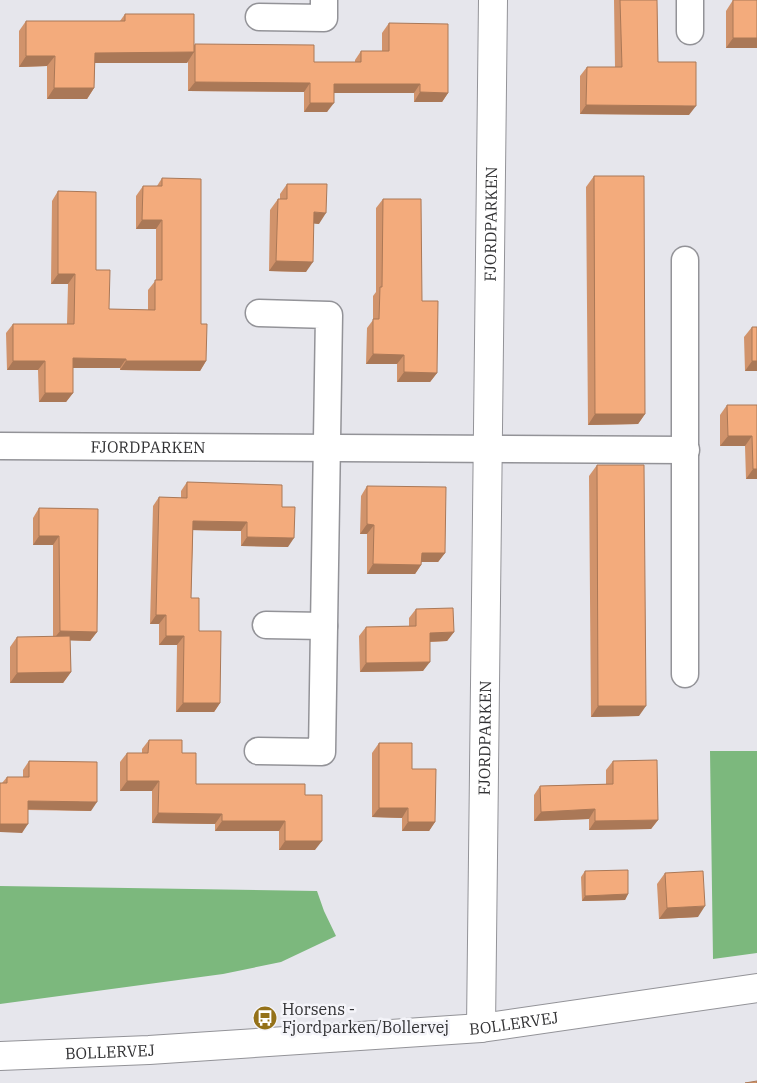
<svg xmlns="http://www.w3.org/2000/svg" width="757" height="1083" font-family="'IBM Plex Serif',serif">
<style>
.forest{fill:#7cb87d}
.lines{fill:none;stroke-linecap:round;stroke-linejoin:round}
.street-casing{stroke:#939398;stroke-width:29}
.secondary-casing{stroke:#939398;stroke-width:30}
.street{stroke:#fff;stroke-width:26}
.secondary{stroke:#fff;stroke-width:28}
.wall{fill:#d1936b}
.shaded-wall{fill:#aa7857}
.building{fill:#f3ab7c;stroke:#aa7857}
.labels{text-anchor:middle;dominant-baseline:central;stroke-width:5;stroke-linejoin:round;paint-order:stroke}
.street-label{font-size:16px;fill:#323234;stroke:#f4f4f9}
.poi-label{font-size:16px;fill:#323234;stroke:#f4f4f9;text-anchor:start}
</style>
<rect width="100%" height="100%" fill="#e6e6ec"/>
<!-- forest -->
<path class="forest" d="M710 751H757V953L713 959Z
M0 886 317 891 324 911 336 936 281 962 223 974 0 1004Z"/>
<g class="lines">
<defs>
<g id="street">
<path d="M259 17 324 18V0"/>
<path d="M690 31V0"/>
<path id="s1" d="M0 446 686 450"/>
<path d="M266 625 324 626"/>
<path d="M685 674V260"/>
<path d="M258 751 322 752 329 315 259 313"/>
</g>
<g id="secondary">
<path id="s2" d="M481 1028 493 0"/>
<path id="s3" d="M0 1056 149 1050 481 1028 757 988"/>
</g>
</defs>
<!-- street casing -->
<use href="#street" class="street-casing"/>
<!-- secondary casing -->
<use href="#secondary" class="secondary-casing"/>
<!-- street -->
<use href="#street" class="street"/>
<!-- secondary -->
<use href="#secondary" class="secondary"/>
</g>
<!-- wall -->
<path class="wall" d="M614 0H657L658 62 689 115 580 114V76L587 67H615Z
M733 0H757V48H726V11Z
M125 14 194 45 314 62H355V60L361 51H382V33L389 23 448 93 442 102H414V93H334L327 112H304V92L188 91V61L187 63H95L94 88 87 99H47V66L19 67V31L26 21H120Z
M594 176 645 414 638 424 588 425 586 187Z
M162 178 201 324 206 361 200 371 120 370V368H73V393L66 402H39L38 370H7L6 333 13 324H67L68 284H51L52 201 58 191 96 270 109 309 148 310V290L156 280V229H136V196L143 186H157Z
M287 184 319 224 314 223 306 272 269 271 270 210 278 199H280V194Z
M383 199 422 301 437 373 430 382H397V364H366L367 328 373 320V296L376 292V208Z
M752 327H757V371H745L744 337Z
M727 405H757V479H746L745 446H720V415Z
M597 465 639 716 591 717 589 476Z
M187 482 282 507 288 547 241 546V531L193 530 191 598 199 631 220 703 214 712H176L177 645H159V624H150L153 506 159 497 181 498V491Z
M367 486 445 553 438 562H421V565L415 574H367V534H360L361 496Z
M39 508 98 509 97 632 90 641 70 640 71 672 63 683H10V647L17 637H53V545H33V518Z
M416 609 454 632 447 641 430 642 423 671 360 672 359 636 366 627 409 626V618Z
M149 740 182 753 196 784 305 795 315 850H279V831H215V824L152 823V791H120V762L127 753H142V749Z
M379 743 412 769 435 822 429 831H402V818L372 817V753Z
M29 761 91 811 28 810 22 833 2 783 7 777H23V770Z
M613 761 658 820 651 829 589 830V819L534 821V795L540 786 606 784V770Z
M585 871 628 894 625 900 582 901 581 877Z
M665 873 698 917 659 919 657 884Z"/>
<!-- shaded-wall -->
<path class="shaded-wall" d="M733 38H757V48H726Z
M194 52 187 63H87L95 53Z
M26 56H55L47 66 19 67Z
M195 82 310 83 304 92 188 91Z
M334 84H420L414 93H327Z
M54 88H94L87 99H47Z
M420 92 448 93 442 102H414Z
M310 103H334L327 112H304Z
M586 105 696 106 689 115 580 114Z
M314 212 326 213 319 224 307 223Z
M142 220H162L156 229H136Z
M276 261 313 262 306 272 269 271Z
M58 274H75L68 284H51Z
M373 354 404 355 397 364H366Z
M73 358 126 359 120 368H66Z
M13 361H45L38 370H7Z
M126 361H206L200 371 120 370Z
M752 361H757V371H745Z
M404 372 437 373 430 382H397Z
M45 393H73L66 402H39Z
M595 414H645L638 424 588 425Z
M728 436H752L745 446H720Z
M753 469H757V479H746Z
M193 521 247 522 241 531 187 530Z
M367 524 374 525 367 534H360Z
M39 536H59L53 545H33Z
M247 537 294 538 288 547 241 546Z
M422 553H445L438 562H415Z
M373 564 421 565 415 574H367Z
M156 615H166L159 624H150Z
M60 631 97 632 90 641 53 640Z
M454 632 447 641 423 642 430 633Z
M166 636H184L177 645H159Z
M430 662 423 671 360 672 366 663Z
M71 672 63 683H10L17 673Z
M183 703H220L214 712H176Z
M598 706H646L639 716 591 717Z
M127 781H159L152 791H120Z
M28 801 97 802 91 811 22 809Z
M379 808H408L402 818 372 817Z
M595 809 589 819 534 821 541 812Z
M158 813 222 814 215 824 152 823Z
M658 820 651 829 589 830 595 821Z
M222 821H285L279 831H215Z
M408 822H435L429 831H402Z
M0 824H28L22 833 0 832Z
M285 841H322L315 850H279Z
M628 894 625 900 582 901 585 896Z
M705 906 698 917 659 919 667 908Z"/>
<!-- building -->
<path class="building" d="M620 0H657L658 62H696V106L586 105 587 67H622Z
M733 0H757V38H733Z
M125 14H194V52L95 53 94 88H54L55 56H26V21H125Z
M389 23 448 24V93L420 92V84H334V103H310V83L195 82V44L314 45V62H361V51H389Z
M594 176H644L645 414H595Z
M162 178 201 179V324H207L206 361H126V359L73 358V393H45V361H13V324H74L75 274H58V191L96 192V270H110L109 309 155 310V280H162V220H142L143 186H162Z
M287 184H327L326 213 314 212 313 262 276 261 278 199H287Z
M383 199H421L422 301H438L437 373 404 372V355L373 354V319H379L380 287H382Z
M752 327H757V361H752Z
M727 405H757V469H753L752 436H728Z
M597 465H644L646 706H598Z
M187 482 282 485V507H295L294 538 247 537V522L193 521 191 598H199V631H221L220 703H183L184 636H166V615H156L159 497 187 498Z
M367 486 446 487 445 553H422L421 565 373 564 374 525 367 524Z
M39 508 98 509 97 632 60 631 59 536H39Z
M453 608 454 632 430 633V662L366 663V627L416 626V609Z
M70 636 71 672 17 673V637Z
M149 740H182V753H196V784H305V795H322V841H285V821H222V814L158 813 159 781H127V753H148Z
M379 743H412V769H436L435 822H408V808H379Z
M657 760 658 820 595 821V809L541 812 540 786 613 784V761Z
M29 761 97 762V802L28 801V824H0V783H7V777H29Z
M628 870V894L585 896V871Z
M703 871 705 906 667 908 665 873Z
M757 1081V1083H745Z"/>
<!-- icons -->
<defs>
<symbol id="bus-disc" viewBox="-11 -11 22 22"><circle r="9.5" fill="#947119" stroke="#f4f4f9"/><path d="M-5-6H5V4H4V6H2V4H-2V6H-4V4H-5ZM-3.5-4V0h7V-4ZM-3.5 1.2v1.5H-2V1.2ZM2 1.2v1.5H3.5V1.2Z" fill="#fff"/></symbol>
</defs>
<g fill-rule="evenodd">
<use href="#bus-disc" x="251" y="1004" width="28" height="28"/>
</g>
<g class="labels">
<!-- street labels -->
<g class="street-label">
<text stroke="none"><textPath href="#s2" startOffset="804">FJORDPARKEN</textPath></text>
<text stroke="none"><textPath href="#s1" startOffset="148">FJORDPARKEN</textPath></text>
<text stroke="none"><textPath href="#s2" startOffset="290">FJORDPARKEN</textPath></text>
<text stroke="none"><textPath href="#s3" startOffset="515">BOLLERVEJ</textPath></text>
<text stroke="none"><textPath href="#s3" startOffset="110">BOLLERVEJ</textPath></text>
</g>
<!-- poi labels -->
<g class="poi-label">
<text x="282" y="1009">Horsens -<tspan x="282" dy="18">Fjordparken/Bollervej</tspan></text>
</g>
</g>
</svg>
